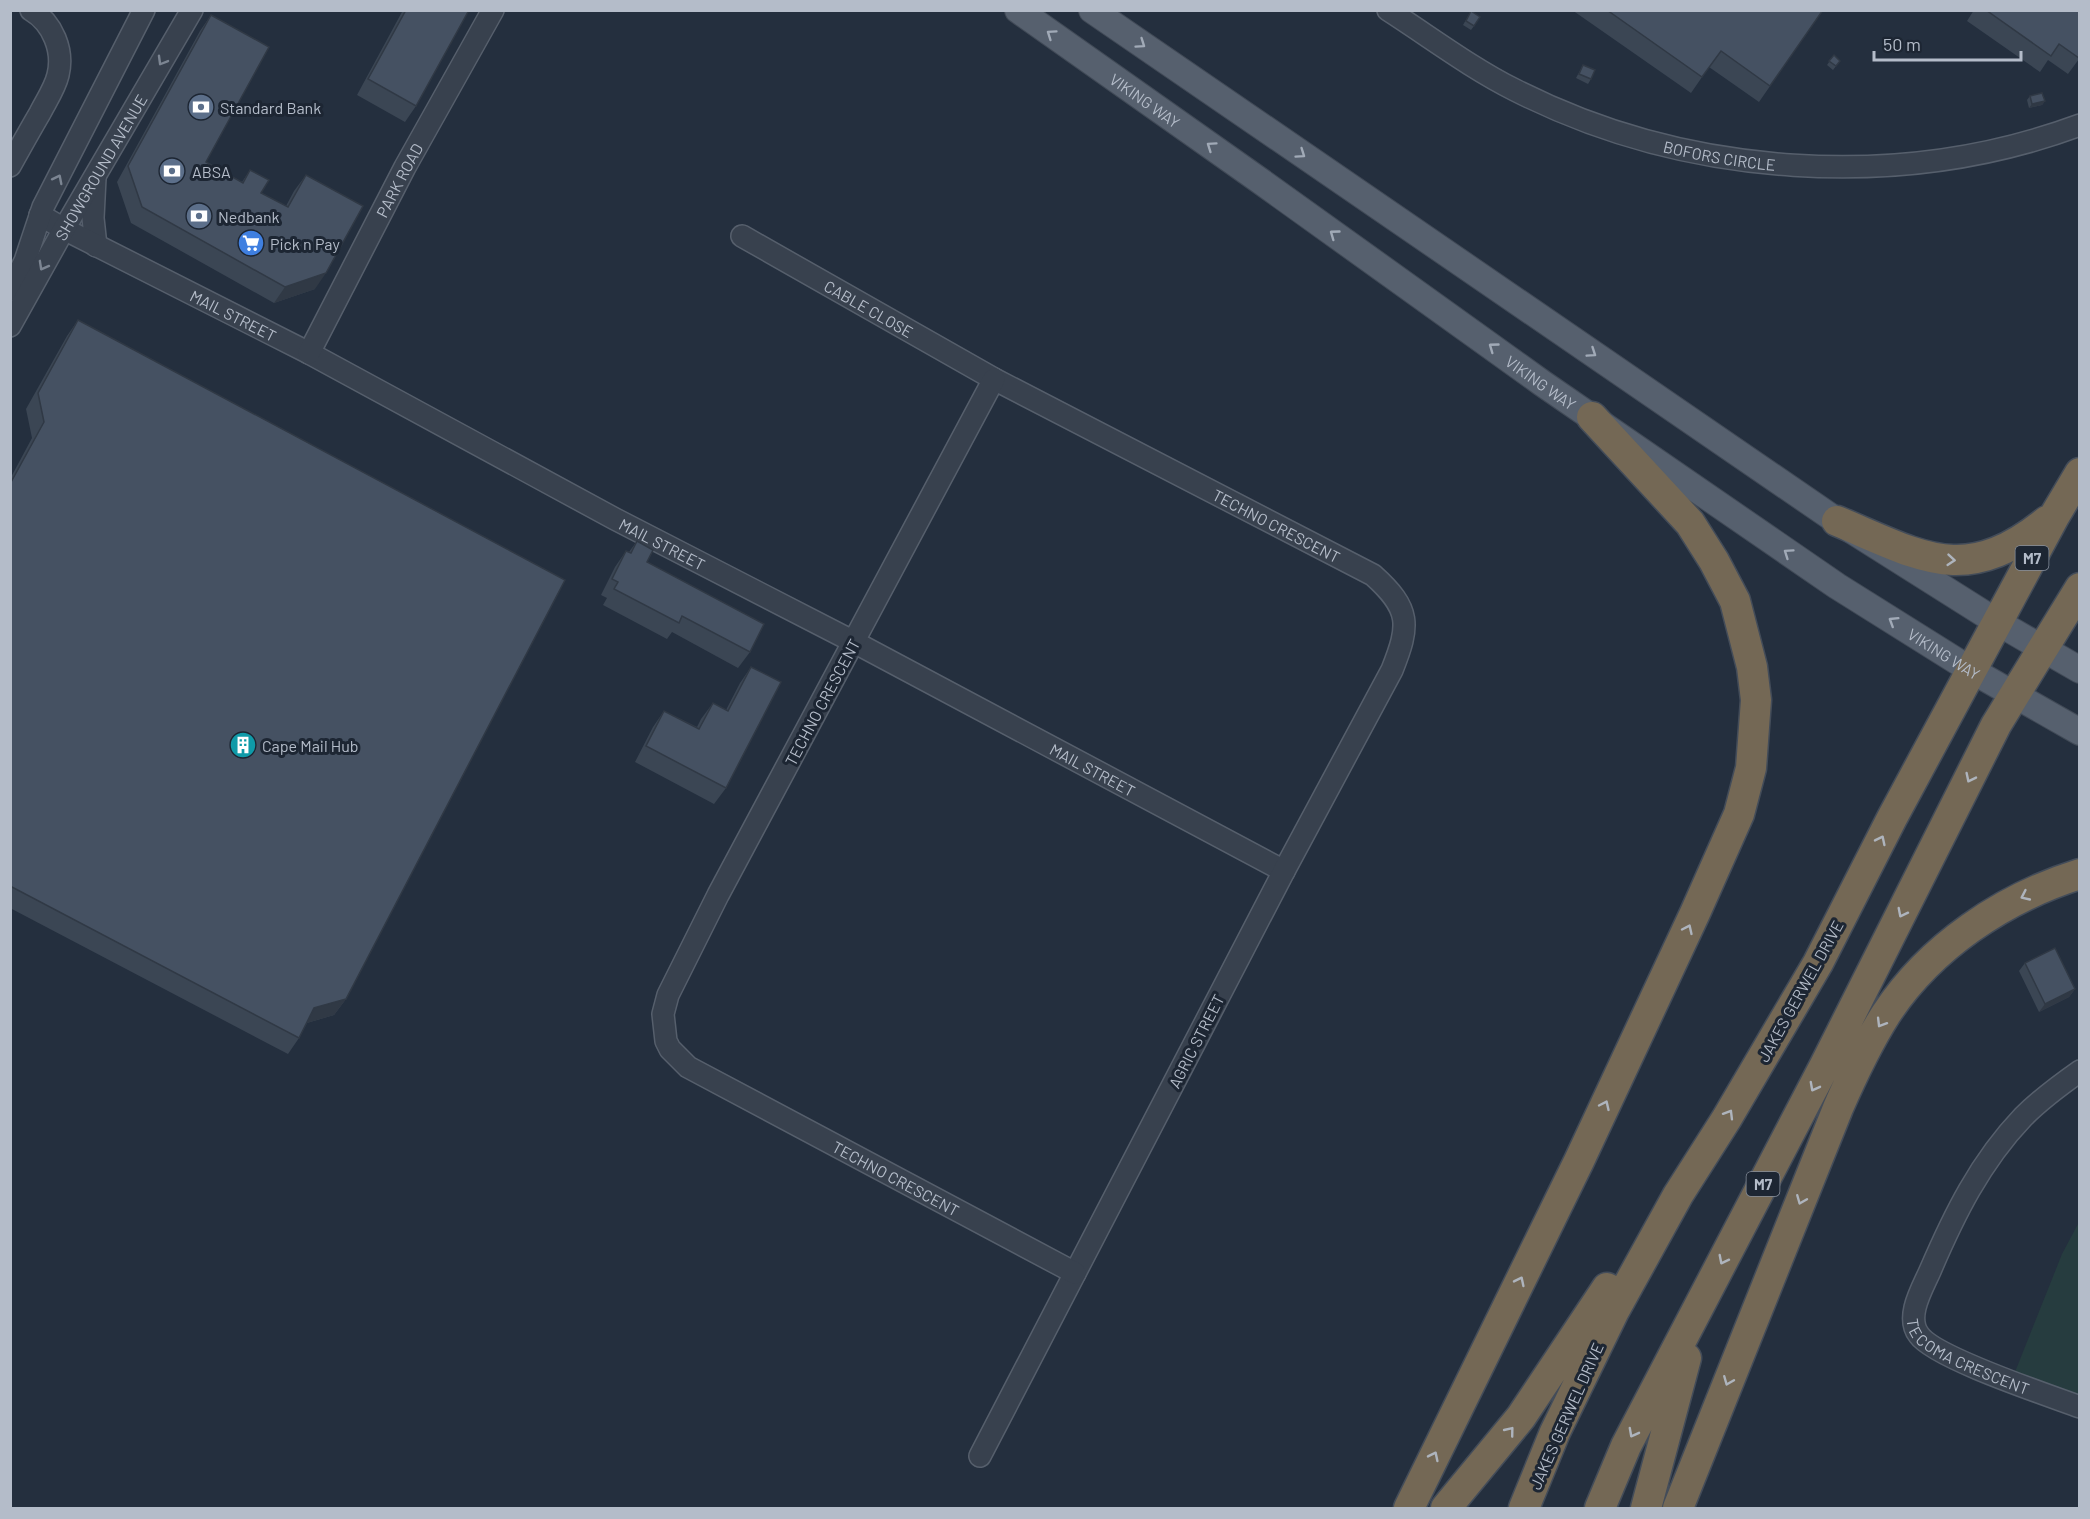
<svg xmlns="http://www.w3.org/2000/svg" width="2090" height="1519" font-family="Barlow,sans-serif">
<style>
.green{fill:#263c3f}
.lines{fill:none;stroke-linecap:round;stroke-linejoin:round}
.minor-casing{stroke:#565f6c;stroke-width:24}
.major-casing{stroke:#414a57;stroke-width:28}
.highway-casing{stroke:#434c59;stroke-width:33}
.minor{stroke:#38414e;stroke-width:21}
.major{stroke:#56606e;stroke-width:26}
.highway{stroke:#746855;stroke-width:30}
.wall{fill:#3b4654}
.shaded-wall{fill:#303945}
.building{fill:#455162;stroke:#303945;stroke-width:1.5}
.oneway{stroke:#a1aab7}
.oneway2{stroke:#7c8592}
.oneway3{stroke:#aeb4bd}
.labels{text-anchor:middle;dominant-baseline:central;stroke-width:6;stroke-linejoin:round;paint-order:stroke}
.shield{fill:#1d2633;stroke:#878f9c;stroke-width:1.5}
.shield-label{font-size:15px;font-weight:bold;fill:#b4bcc9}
.street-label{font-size:16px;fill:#b4bcc9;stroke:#1d2633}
.poi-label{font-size:16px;fill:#b4bcc9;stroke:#1d2633;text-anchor:start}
</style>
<rect width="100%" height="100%" fill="#242f3e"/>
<!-- green -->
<path class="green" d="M2079 1222V1397L2015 1372 2062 1254Z"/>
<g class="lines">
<defs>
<g id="minor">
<path id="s1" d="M1388 10C1430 37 1471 68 1515 90 1686 177 1899 192 2080 125"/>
<path d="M10 166C20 148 30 130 40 113 46 101 55 88 58 75 64 51 53 23 31 10"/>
<path d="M95 178 93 218 96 246"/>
<path id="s2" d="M40 215 64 229 309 353 615 519 854 642 1284 871"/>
<path id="s3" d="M742 236 994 379 1373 575C1411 609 1410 625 1392 670L1284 871 980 1456"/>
<path d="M10 290 25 261 43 207 144 10"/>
<path id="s4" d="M10 326 64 229 192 10"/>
<path id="s5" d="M309 353 405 167 493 10"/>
<path id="s6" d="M994 379 718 895 668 995 663 1014 666 1041 670 1049 688 1067 1075 1273"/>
<path id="s7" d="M2080 1071C2060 1085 2040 1100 2023 1117 1980 1162 1954 1215 1930 1271 1922 1289 1905 1317 1919 1335 1935 1358 2048 1395 2080 1407"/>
</g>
<g id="major">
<path id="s8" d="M1018 10 1259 180 1542 383 1837 586 1971 670 2080 732"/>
<path d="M1092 10 1837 521 1997 622 2080 670"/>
</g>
<path id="highway" d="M1837 521C1923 557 1965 587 2047 521
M1409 1508 1579 1161 1695 913 1739 814 1751 768 1756 700 1752 667 1735 601 1714 561 1690 523 1592 417
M1446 1508 1521 1417 1607 1288
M1524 1508 1555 1432 1614 1311 1678 1195 1727 1118 1818 963 1892 818 2055 515 2080 473
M1600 1508 1626 1446 1825 1065 1996 725 2080 588
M1646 1508 1686 1358
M1678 1508 1838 1108C1852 1076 1867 1044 1886 1014 1930 947 2003 898 2080 874"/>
</defs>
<!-- minor casing -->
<use href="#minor" class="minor-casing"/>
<!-- major casing -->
<use href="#major" class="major-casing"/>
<!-- highway casing -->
<use href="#highway" class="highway-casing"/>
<!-- minor -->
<use href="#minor" class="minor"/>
<!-- major -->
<use href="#major" class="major"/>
<!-- highway -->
<use href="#highway" class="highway"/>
</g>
<!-- wall -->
<path class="wall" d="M403 10H469L416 106 405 122 357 95Z
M1572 10H1823L1759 102 1709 67 1691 93Z
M1974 10H2079V59L2068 74 2048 60 2040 72 1967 21Z
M1471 11 1474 26 1471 30 1463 25Z
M211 15 206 162 242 182 250 170 261 193 286 206 294 191 306 175 315 289 274 303 131 223 117 182 200 31Z
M1834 55 1840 61 1833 70 1827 65Z
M1583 65 1591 79 1588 84 1576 78Z
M2030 96 2045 101 2042 105 2029 108 2027 100Z
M78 320 346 999 334 1015 307 1023 299 1038 288 1054 10 908V479L32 438 26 409 67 336Z
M637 541 647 562 750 652 738 668 672 632 667 639 603 605 607 598 601 595 615 567 626 551 629 552Z
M751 667 726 788 714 804 635 762 653 727 664 711 697 727 701 719 713 703 726 710 740 683Z
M2025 963 2075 989 2069 997 2039 1012 2019 971Z"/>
<!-- shaded-wall -->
<path class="shaded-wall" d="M2045 101 2042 105 2029 108 2032 104Z
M326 273 315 289 274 303 285 287Z
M2075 989 2069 997 2039 1012 2045 1004Z
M346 999 334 1015 303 1024 314 1008Z"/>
<!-- building -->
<path class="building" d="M406 10H469L416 106 368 79Z
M1607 10H1823L1770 86 1721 51 1702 77Z
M1986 10H2079V58L2059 44 2051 56Z
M1471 11 1480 17 1474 26 1466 21Z
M211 15 269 47 206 162 243 183 250 170 269 180 261 193 288 207 306 175 363 206 326 273 285 287 142 207 128 166Z
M1834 55 1840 61 1836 66 1829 61Z
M1583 65 1595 70 1591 79 1579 74Z
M2042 93 2045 101 2032 104 2030 96Z
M78 320 565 580 346 999 314 1008 299 1038 10 886V484L44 422 38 393Z
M637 541 653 550 647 562 764 624 750 652 682 616 679 623 614 589 618 582 612 579 626 551 631 553Z
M751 667 781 682 726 788 646 746 664 711 699 729 713 703 728 711Z
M2055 948 2075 989 2045 1004 2025 963Z"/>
<!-- one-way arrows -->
<defs><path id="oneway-chevron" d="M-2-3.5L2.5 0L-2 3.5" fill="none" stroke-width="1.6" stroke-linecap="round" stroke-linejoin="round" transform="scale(1.5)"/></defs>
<g class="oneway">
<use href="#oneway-chevron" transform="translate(1051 34) rotate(-145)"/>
<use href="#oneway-chevron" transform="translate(1141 44) rotate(35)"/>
<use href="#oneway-chevron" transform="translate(1211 146) rotate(-145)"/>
<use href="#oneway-chevron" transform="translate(1301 154) rotate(35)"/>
<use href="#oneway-chevron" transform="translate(1334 234) rotate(-144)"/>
<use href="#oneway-chevron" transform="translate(1493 347) rotate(-144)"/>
<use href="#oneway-chevron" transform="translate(1592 353) rotate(34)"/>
<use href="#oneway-chevron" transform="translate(1788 553) rotate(-145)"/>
<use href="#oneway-chevron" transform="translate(1893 621) rotate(-148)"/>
</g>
<g class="oneway2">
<use href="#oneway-chevron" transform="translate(162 61) rotate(120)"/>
<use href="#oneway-chevron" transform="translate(58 179) rotate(-63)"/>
<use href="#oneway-chevron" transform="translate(43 266) rotate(119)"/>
</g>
<g class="oneway3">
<use href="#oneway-chevron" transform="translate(1951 560) rotate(5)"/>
<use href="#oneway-chevron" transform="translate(1970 778) rotate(116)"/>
<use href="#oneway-chevron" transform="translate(1881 840) rotate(-64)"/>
<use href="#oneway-chevron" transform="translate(2025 896) rotate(155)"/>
<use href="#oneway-chevron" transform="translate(1902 913) rotate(117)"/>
<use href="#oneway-chevron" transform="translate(1688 929) rotate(-65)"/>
<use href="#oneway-chevron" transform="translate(1881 1023) rotate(121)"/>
<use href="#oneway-chevron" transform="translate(1814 1087) rotate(118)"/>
<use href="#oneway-chevron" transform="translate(1605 1105) rotate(-65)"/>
<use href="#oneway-chevron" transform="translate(1729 1114) rotate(-59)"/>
<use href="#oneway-chevron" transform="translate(1801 1200) rotate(112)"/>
<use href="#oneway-chevron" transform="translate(1723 1260) rotate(117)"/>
<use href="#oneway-chevron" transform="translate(1520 1281) rotate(-64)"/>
<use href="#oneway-chevron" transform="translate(1728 1381) rotate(112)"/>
<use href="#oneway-chevron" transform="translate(1510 1431) rotate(-51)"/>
<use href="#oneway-chevron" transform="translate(1633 1433) rotate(118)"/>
<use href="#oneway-chevron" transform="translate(1434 1456) rotate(-64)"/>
</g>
<!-- icons -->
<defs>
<symbol id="bank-disc" viewBox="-11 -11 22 22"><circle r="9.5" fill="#5c6f8a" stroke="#1d2633"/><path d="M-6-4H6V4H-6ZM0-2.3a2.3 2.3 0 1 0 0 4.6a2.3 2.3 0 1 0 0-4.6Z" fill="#fff"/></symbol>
<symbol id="supermarket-disc" viewBox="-11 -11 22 22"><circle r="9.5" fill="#3f7fe0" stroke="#1d2633"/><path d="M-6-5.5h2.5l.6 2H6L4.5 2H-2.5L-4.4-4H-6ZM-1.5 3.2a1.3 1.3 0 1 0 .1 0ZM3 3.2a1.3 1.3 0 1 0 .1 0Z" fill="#fff"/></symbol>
<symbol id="building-disc" viewBox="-11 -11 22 22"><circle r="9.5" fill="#0f9aa8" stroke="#1d2633"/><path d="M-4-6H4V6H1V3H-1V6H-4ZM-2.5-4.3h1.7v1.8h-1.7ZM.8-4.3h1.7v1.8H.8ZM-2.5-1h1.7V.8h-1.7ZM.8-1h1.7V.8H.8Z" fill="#fff"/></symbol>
</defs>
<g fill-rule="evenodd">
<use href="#bank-disc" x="186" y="92" width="30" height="30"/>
<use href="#bank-disc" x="157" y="156" width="30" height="30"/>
<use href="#bank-disc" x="184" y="201" width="30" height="30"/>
<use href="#supermarket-disc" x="236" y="228" width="30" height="30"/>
<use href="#building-disc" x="228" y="730" width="30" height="30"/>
</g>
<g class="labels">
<!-- shield labels -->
<g class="shield">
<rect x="2015.5" y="546" width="33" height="24" rx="4.5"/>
<rect x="1746.5" y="1172" width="33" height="24" rx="4.5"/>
</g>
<g class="shield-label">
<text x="2032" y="558">M7</text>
<text x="1763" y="1184">M7</text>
</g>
<!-- street labels -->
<g class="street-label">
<text stroke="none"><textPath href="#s8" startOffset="156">VIKING WAY</textPath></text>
<text stroke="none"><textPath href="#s1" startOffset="366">BOFORS CIRCLE</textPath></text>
<text stroke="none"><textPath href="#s4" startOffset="183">SHOWGROUND AVENUE</textPath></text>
<text stroke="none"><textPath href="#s5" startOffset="195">PARK ROAD</textPath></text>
<text stroke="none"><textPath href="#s3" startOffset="146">CABLE CLOSE</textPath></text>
<text stroke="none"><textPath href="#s2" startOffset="218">MAIL STREET</textPath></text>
<text stroke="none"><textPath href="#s8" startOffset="642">VIKING WAY</textPath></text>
<text stroke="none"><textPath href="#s3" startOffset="608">TECHNO CRESCENT</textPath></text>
<text stroke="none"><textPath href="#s2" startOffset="704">MAIL STREET</textPath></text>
<text stroke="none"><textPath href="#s8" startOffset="1128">VIKING WAY</textPath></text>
<text transform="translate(822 702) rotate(-62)">TECHNO CRESCENT</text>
<text stroke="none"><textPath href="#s2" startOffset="1190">MAIL STREET</textPath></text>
<text transform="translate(1800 991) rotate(-61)">JAKES GERWEL DRIVE</text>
<text transform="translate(1196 1041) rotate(-63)">AGRIC STREET</text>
<text stroke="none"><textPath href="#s6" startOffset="1014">TECHNO CRESCENT</textPath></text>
<text stroke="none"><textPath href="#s7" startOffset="375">TECOMA CRESCENT</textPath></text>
<text transform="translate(1566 1416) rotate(-66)">JAKES GERWEL DRIVE</text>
</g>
<!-- poi labels -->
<g class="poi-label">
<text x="220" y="107">Standard Bank</text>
<text x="192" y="171">ABSA</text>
<text x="218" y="216">Nedbank</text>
<text x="270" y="243">Pick n Pay</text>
<text x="262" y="745">Cape Mail Hub</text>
</g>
</g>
<!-- border -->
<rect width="2090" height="1519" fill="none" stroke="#b4bcc9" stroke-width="24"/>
<!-- scale -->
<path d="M1874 51v9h147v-9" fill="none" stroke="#b4bcc9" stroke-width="3"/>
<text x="1883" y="51" font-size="18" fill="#b4bcc9" stroke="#1d2633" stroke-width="4.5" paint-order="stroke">50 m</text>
</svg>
